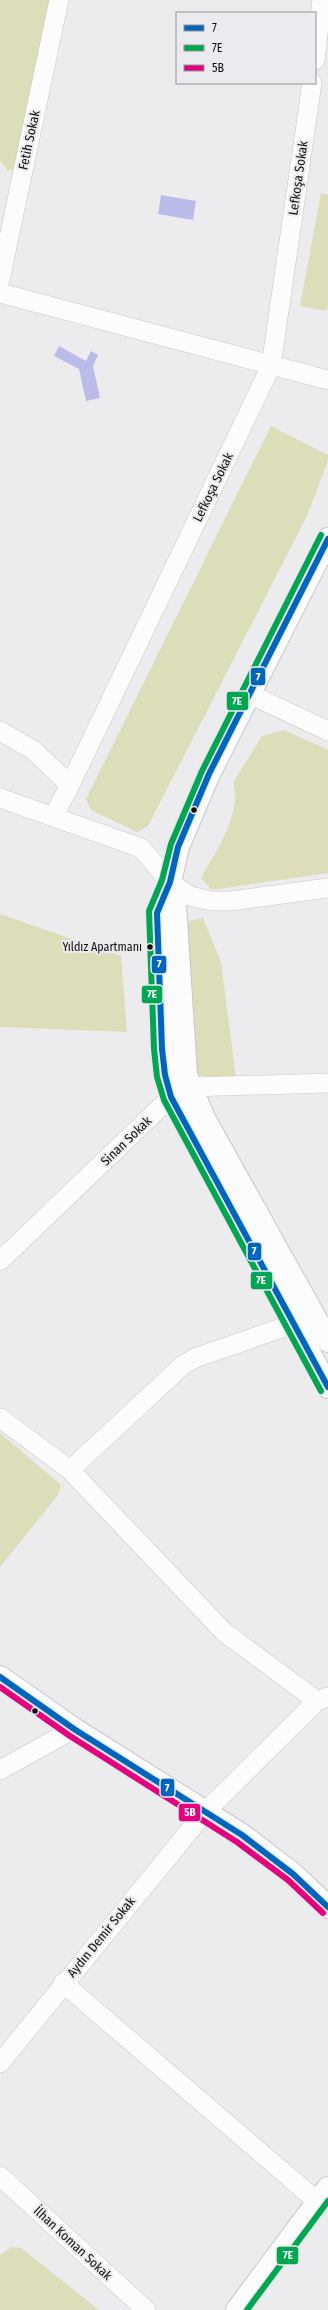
<svg xmlns="http://www.w3.org/2000/svg" width="328" height="2310" font-family="'Fira Sans Condensed',sans-serif">
<style>
.green{fill:#deddba}
.water{fill:#bbbbea}
.lines{fill:none;stroke-linecap:round;stroke-linejoin:round}
.minor-casing{stroke:#c7c7c9;stroke-width:20}
.major-casing{stroke:#c7c7c9;stroke-width:24}
.minor{stroke:#fcfcfc;stroke-width:19}
.major{stroke:#fcfcfc;stroke-width:22}
.bus-1-casing{stroke:#ebebef;stroke-width:9}
.bus-2-casing{stroke:#ebebef;stroke-width:9}
.bus-3-casing{stroke:#ebebef;stroke-width:9}
.bus-1{stroke:#0065bd;stroke-width:6}
.bus-2{stroke:#00a651;stroke-width:6}
.bus-3{stroke:#e5007d;stroke-width:6}
.bus-dot{fill:#0e0e0f;stroke:#ebebef;stroke-width:1.5}
.labels{text-anchor:middle;dominant-baseline:central;stroke-width:4;stroke-linejoin:round;paint-order:stroke}
.bus-label{font-size:12px;fill:#0e0e0f;stroke:#ebebef;text-anchor:end}
.street-label{font-size:13px;fill:#0e0e0f;stroke:#ebebef}
.line-badge{stroke:#ebebef;stroke-width:1.5}
.badge-label{font-size:11px;text-anchor:middle;font-weight:bold;fill:#fff}
</style>
<rect width="100%" height="100%" fill="#ececee"/>
<!-- green -->
<path class="green" d="M0 0H53L16 169 7 170 0 160Z
M321 193 328 195V306L326 311 300 306Z
M271 426 328 455V461L307 516 148 826 137 832 91 810 86 799Z
M284 730 328 750V873L212 890 201 878C216 851 242 815 233 783L262 736Z
M0 914 121 956 127 1032 0 1027Z
M203 918 221 962 236 1078 193 1075 184 922Z
M0 1433 61 1485 58 1495 0 1567Z
M12 2247 21 2248 99 2310H0V2255Z"/>
<!-- water -->
<path class="water" d="M161 195 196 201 193 220 158 214Z
M59 346 86 361 91 351 98 355 93 366 100 398 86 401 79 369 54 356Z"/>
<g class="lines">
<defs>
<path id="minor" d="M315 60 322 0
M0 280 59 0
M0 293 328 380
M249 694 328 731
M0 731 33 750 70 785
M0 798 141 848 170 882 190 896 211 901H231L328 888
M54 815 70 785 271 366 312 83
M0 1261 171 1097 190 1087 328 1083
M0 1418 70 1470 224 1632 317 1701
M70 1470 183 1365 195 1358 293 1324
M0 1770 74 1729
M63 1983 318 2202
M0 2063 204 1813 317 1701 328 1697
M0 2176 146 2310"/>
<path id="major" d="M328 539 209 774 178 847 170 882 157 913 162 1049 165 1075 171 1097 328 1387
M170 882 175 904 186 1075 204 1118 328 1341
M0 1677 74 1729 242 1835 293 1874 328 1907
M237 2310 328 2188"/>
</defs>
<!-- minor casing -->
<use href="#minor" class="minor-casing"/>
<!-- major casing -->
<use href="#major" class="major-casing"/>
<!-- minor -->
<use href="#minor" class="minor"/>
<!-- major -->
<use href="#major" class="major"/>
<defs>
<path id="bus-1" d="M328 539 209 774 178 847 170 882 157 913 162 1049 165 1075 171 1097 328 1387
M0 1677 74 1729 242 1835 293 1874 328 1907"/>
<path id="bus-2" d="M321 535 202 771 171 844 162 880 149 911 154 1049 157 1077 164 1100 321 1391
M247 2310 328 2201"/>
<path id="bus-3" d="M0 1687 70 1736 237 1842 288 1880 323 1913"/>
</defs>
<!-- bus-1 casing -->
<use href="#bus-1" class="bus-1-casing"/>
<!-- bus-2 casing -->
<use href="#bus-2" class="bus-2-casing"/>
<!-- bus-3 casing -->
<use href="#bus-3" class="bus-3-casing"/>
<!-- bus-1 -->
<use href="#bus-1" class="bus-1"/>
<!-- bus-2 -->
<use href="#bus-2" class="bus-2"/>
<!-- bus-3 -->
<use href="#bus-3" class="bus-3"/>
</g>
<!-- markers -->
<g class="bus-dot">
<circle cx="194" cy="810" r="3.5"/>
<circle cx="150" cy="947" r="3.5"/>
<circle cx="35" cy="1711" r="3.5"/>
</g>
<g class="labels">
<!-- bus labels -->
<g class="bus-label">
<text x="142" y="947">Yıldız Apartmanı</text>
</g>
<!-- street labels -->
<g class="street-label">
<text transform="translate(29 140) rotate(-78)">Fetih Sokak</text>
<text transform="translate(298 178) rotate(-82)">Lefkoşa Sokak</text>
<text transform="translate(213 487) rotate(-64)">Lefkoşa Sokak</text>
<text transform="translate(126 1141) rotate(-44)">Sinan Sokak</text>
<text transform="translate(101 1937) rotate(-51)">Aydın Demir Sokak</text>
<text transform="translate(73 2243) rotate(43)">İlhan Koman Sokak</text>
</g>
</g>
<g class="line-badge">
<rect x="250" y="667" width="16" height="19" rx="4" fill="#0065bd"/>
<rect x="226" y="691" width="23" height="20" rx="4" fill="#00a651"/>
<rect x="151" y="955" width="16" height="19" rx="4" fill="#0065bd"/>
<rect x="141" y="985" width="22" height="19" rx="4" fill="#00a651"/>
<rect x="247" y="1242" width="15" height="19" rx="4" fill="#0065bd"/>
<rect x="250" y="1271" width="23" height="19" rx="4" fill="#00a651"/>
<rect x="160" y="1778" width="15" height="19" rx="4" fill="#0065bd"/>
<rect x="178" y="1803" width="23" height="19" rx="4" fill="#e5007d"/>
<rect x="276" y="2246" width="23" height="19" rx="4" fill="#00a651"/>
</g>
<g class="badge-label">
<text x="258" y="681">7</text>
<text x="237" y="705">7E</text>
<text x="159" y="968">7</text>
<text x="152" y="998">7E</text>
<text x="254" y="1255">7</text>
<text x="261" y="1284">7E</text>
<text x="167" y="1792">7</text>
<text x="190" y="1816">5B</text>
<text x="288" y="2259">7E</text>
</g>
<!-- legend -->
<rect x="176" y="12" width="140" height="72" fill="#ebebef" stroke="#939395"/>
<rect x="184" y="25" width="20" height="6" fill="#0065bd" stroke="#939395"/>
<text x="212" y="32" font-size="12" fill="#0e0e0f">7</text>
<rect x="184" y="45" width="20" height="6" fill="#00a651" stroke="#939395"/>
<text x="212" y="52" font-size="12" fill="#0e0e0f">7E</text>
<rect x="184" y="65" width="20" height="6" fill="#e5007d" stroke="#939395"/>
<text x="212" y="72" font-size="12" fill="#0e0e0f">5B</text>
</svg>
